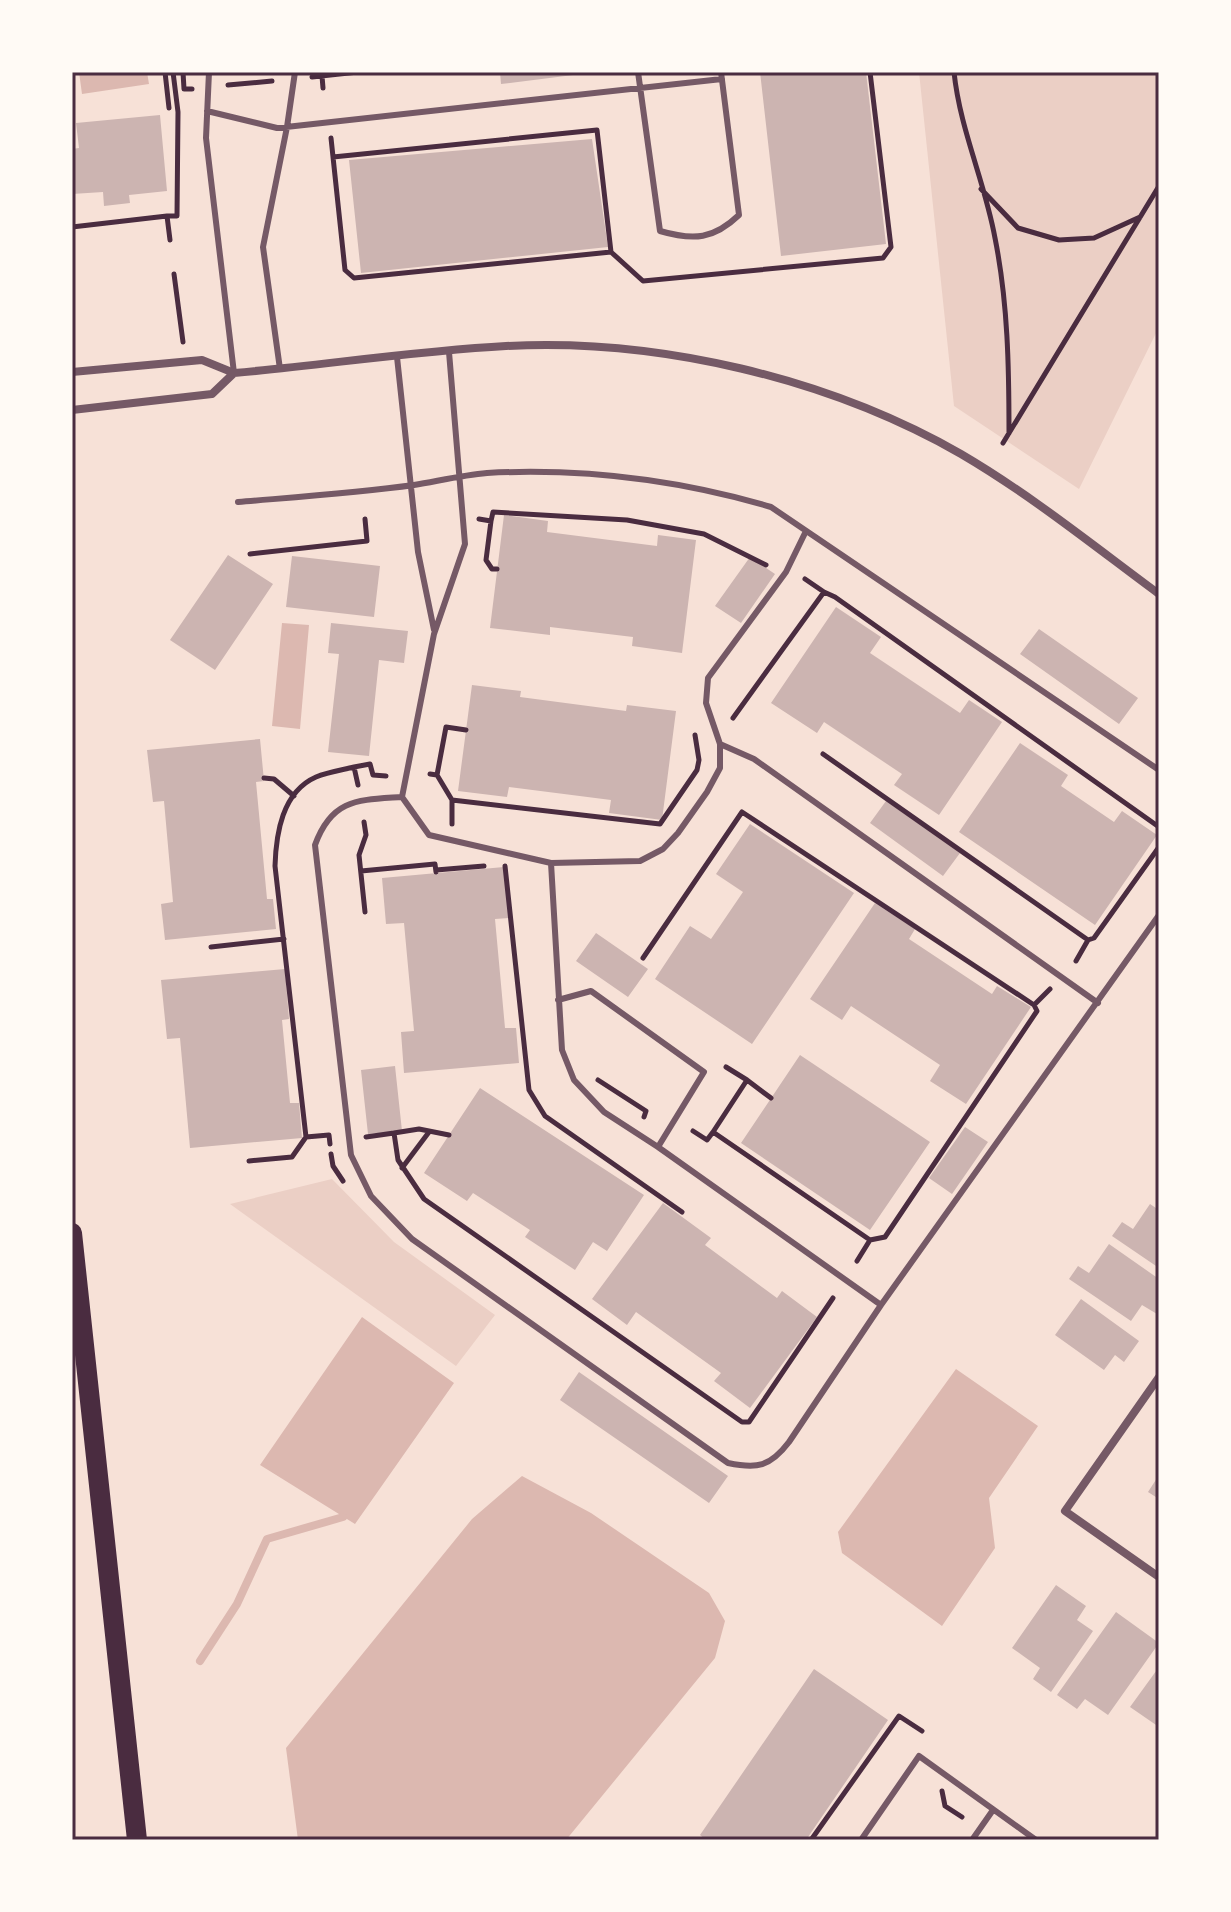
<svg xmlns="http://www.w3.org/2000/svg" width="1231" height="1912" font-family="'Exo 2',sans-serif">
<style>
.green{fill:#ebcfc5}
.water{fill:#dcb8b0}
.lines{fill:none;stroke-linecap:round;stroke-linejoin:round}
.stream{stroke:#dcb8b0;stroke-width:8}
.building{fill:#ccb4b1}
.path{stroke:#4a2c40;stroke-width:5}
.service{stroke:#755966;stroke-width:6}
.minor{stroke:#755966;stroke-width:8}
.primary{stroke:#4a2c40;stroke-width:20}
.neatline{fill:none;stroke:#4a2c40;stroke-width:3}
</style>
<rect width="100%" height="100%" fill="#f7e1d7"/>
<!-- green -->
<path class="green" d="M919 72H1159V327L1079 489 954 406Z
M332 1179 394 1242 495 1315 456 1366 230 1204Z"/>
<!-- water -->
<path class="water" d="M79 72H105V74L147 72 149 84 82 94Z
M282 623 309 625 300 729 272 726Z
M362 1317 454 1383 355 1524 260 1465Z
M956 1369 1038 1426 989 1498 995 1548 942 1626 842 1553 838 1532Z
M522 1476 591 1513 709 1593 725 1621 715 1658 566 1840H298L286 1748 472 1519Z"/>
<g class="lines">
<!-- stream -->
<path class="stream" d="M200 1661 237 1604 267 1539 343 1517"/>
</g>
<!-- building -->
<path class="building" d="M500 72H581V74L501 84Z
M760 72H866L886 244 781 256Z
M160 115 167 191 129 195 130 203 104 206 103 192 72 194V149L79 148 76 123Z
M592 139 608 247 361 273 349 160Z
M504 515 548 521 547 532 657 546 658 535 696 540 682 653 632 646 633 637 550 627V635L490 628Z
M228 555 273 584 215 670 170 640Z
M292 556 380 566 374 617 286 607Z
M750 557 775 574 741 623 715 606Z
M836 607 881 637 870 653 960 713 969 700 1002 722 939 815 894 785 902 774 824 722 817 733 771 703Z
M331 623 408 631 404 663 379 660 369 756 328 752 339 654 328 653Z
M1039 629 1138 698 1119 724 1020 654Z
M472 685 521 691 520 697 626 711 627 705 676 711 662 820 609 813 611 800 509 787 507 797 458 791Z
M260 739 264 781 256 782 267 899H273L276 929 165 940 161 904 173 902 164 801 153 802 147 750Z
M1020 743 1068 775 1061 786 1114 822 1122 811 1157 835 1095 925 959 832Z
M886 801 960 853 943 876 870 823Z
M750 824 854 893 752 1044 655 979 690 926 711 939 743 892 716 874Z
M504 867 509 918 495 919 505 1028H516L519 1063 404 1073 401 1032 414 1031 404 923 386 924 382 878Z
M875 903 915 929 909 939 992 994 997 986 1031 1007 966 1104 930 1081 940 1065 851 1006 842 1020 810 999Z
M596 933 648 969 628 997 576 961Z
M285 969 289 1019 282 1020 290 1103H299L302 1138 190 1148 180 1038 167 1039 161 980Z
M800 1055 930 1142 870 1230 741 1143Z
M395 1066 402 1131 368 1134 361 1070Z
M480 1088 644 1195 607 1251 593 1242 575 1270 525 1237 530 1230 473 1193 467 1201 424 1173Z
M965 1127 988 1142 952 1194 929 1178Z
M663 1203 711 1238 705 1245 777 1298 782 1291 817 1317 750 1408 714 1381 721 1373 636 1312 627 1325 592 1299Z
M1150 1204 1159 1210V1268L1112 1236 1122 1222 1133 1229Z
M1109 1244 1159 1279V1311L1157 1314 1142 1305 1131 1321 1069 1279 1078 1266 1089 1273Z
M1081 1299 1139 1341 1124 1362 1115 1355 1104 1370 1055 1335Z
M579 1372 728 1476 709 1503 560 1400Z
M1159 1475V1499L1148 1492Z
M1056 1585 1086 1606 1077 1620 1093 1631 1051 1692 1033 1679 1040 1668 1012 1648Z
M1116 1612 1159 1643 1108 1715 1085 1699 1077 1709 1057 1695Z
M1159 1667V1727L1130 1707Z
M814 1669 888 1720 806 1840H706L700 1835Z"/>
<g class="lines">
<!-- path -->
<path class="path" d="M165 72 169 108
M183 72 184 89H192
M954 72C960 130 985 182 995 238 1008 303 1009 368 1009 433
M322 76 323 88
M312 77 358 72
M228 85 272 81
M331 138 345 270 354 278 611 252 597 130 333 157
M981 189 1018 228 1059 240 1094 238 1140 217
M167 216H177L178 112 173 72
M72 227 167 216 170 240
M611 252 643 281 883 258 891 247 870 72
M174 274 183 342
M1003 443 1159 186
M479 519 491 521 493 512 627 520 704 534 766 565
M491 521 486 560 492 569H497
M250 554 367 541 365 519
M824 592 835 597 1159 827
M733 718 824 592 805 579
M823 754 1088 940 1094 938 1159 847
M430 774 437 775 446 727 466 730
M437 775 452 800 660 824 697 770 699 760 695 735
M264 778 274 779 294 796
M358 785 354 767 370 764 373 775 386 776
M364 822 366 835 359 855 365 912
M452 824V800
M505 866 529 1090 545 1116 682 1212
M436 870 484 866
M361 871 435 864 436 872
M211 947 284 939
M643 958 742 812 1034 1005 1050 989
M1076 961 1088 940
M726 1067 747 1080 713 1132 870 1240 857 1261
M598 1080 646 1111 644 1117
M747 1080 771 1098
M693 1131 707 1140 713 1132
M394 1133 419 1129 449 1135
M366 1137 394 1133 398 1160 424 1199 742 1422H749L833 1298
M330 1144 329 1135 306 1137 275 866C276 834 282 792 316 777 328 772 342 770 354 767
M331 1154 333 1166 343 1181
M249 1161 292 1157 306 1137
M402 1168 429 1132
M870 1240 885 1237 1037 1011 1034 1005
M942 1791 945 1806 962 1817
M811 1840 899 1716 922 1731"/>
<!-- service -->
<path class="service" d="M209 72 206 138 234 373
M638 72 660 231C694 241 714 239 739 215L721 72
M207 111 277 128 722 79
M449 352 465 544 434 634 402 797 429 835 551 863 640 861 663 849 678 833 707 792 720 768V744L706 703 708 678 786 572 806 531
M397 357 418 552 434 630
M280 369 263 247 287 127 295 72
M238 502C297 497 356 493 414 485 438 481 463 475 487 473 583 468 679 480 771 507L1159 770
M720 744 754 759 1098 1003
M402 797C359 800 332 798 315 845L351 1155 371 1196 412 1239 728 1463C757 1469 770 1467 789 1442L881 1305 1159 915
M551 863 562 1050 574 1080 604 1112 658 1147 881 1305
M558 1000 591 991 704 1072 658 1147
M861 1840 919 1756 1036 1840
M972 1840 993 1810"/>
<!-- minor -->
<path class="minor" d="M72 372 202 360 234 373C324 365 415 351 506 346 659 338 828 378 961 454 1031 495 1094 546 1159 594
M72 410 212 394 234 373
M1159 1377 1065 1511 1159 1577"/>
<!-- primary -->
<path class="primary" d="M72 1233 137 1840"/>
</g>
<!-- border -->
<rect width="1231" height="1912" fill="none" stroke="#fffaf5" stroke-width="148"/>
<rect x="74" y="74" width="1083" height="1764" class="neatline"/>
</svg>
